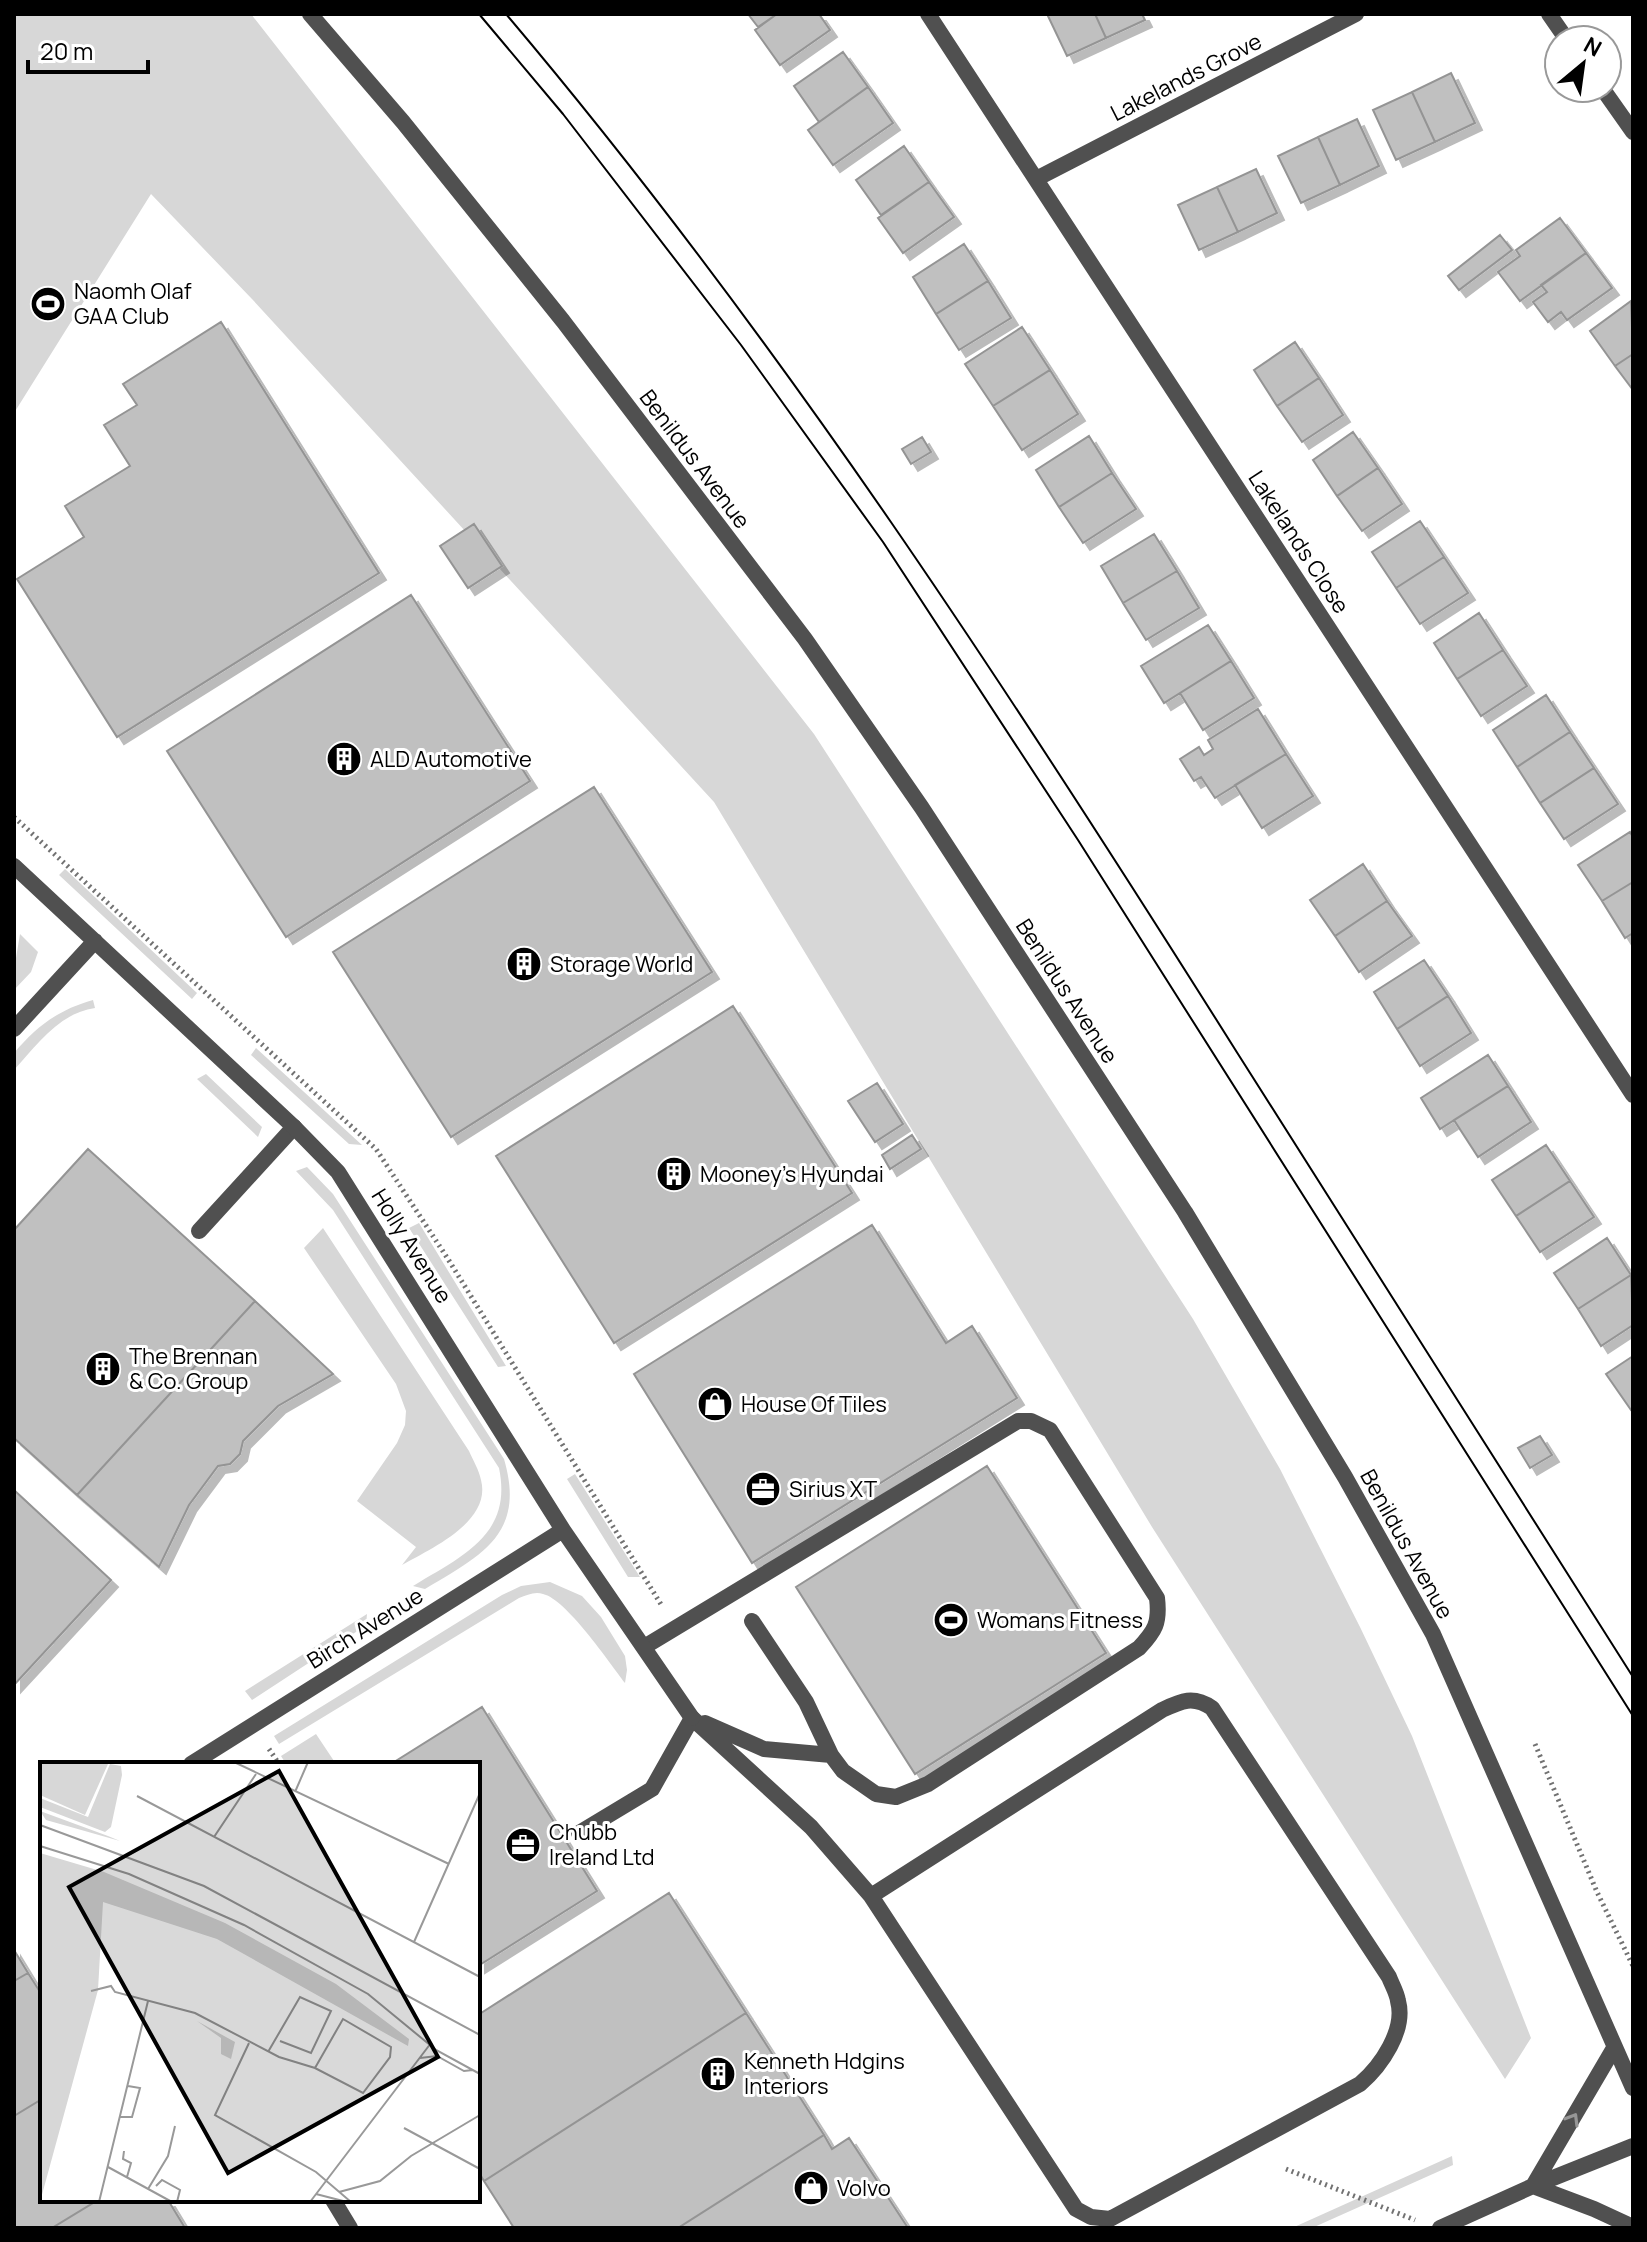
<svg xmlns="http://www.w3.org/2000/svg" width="1647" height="2242" font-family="Manrope,sans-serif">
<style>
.green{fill:#d7d7d7}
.building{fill:#c0c0c0;stroke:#949494;stroke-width:2;filter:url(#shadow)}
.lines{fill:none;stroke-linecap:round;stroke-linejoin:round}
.path{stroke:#727272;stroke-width:5;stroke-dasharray:2 4;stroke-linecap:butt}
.service{stroke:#505050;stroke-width:16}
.minor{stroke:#505050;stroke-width:16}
.tertiary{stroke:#505050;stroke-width:16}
.tram{stroke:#000;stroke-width:2}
.oneway{stroke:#969696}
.labels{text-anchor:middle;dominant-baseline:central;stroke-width:6;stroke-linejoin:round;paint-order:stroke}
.street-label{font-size:22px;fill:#000;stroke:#fff}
.poi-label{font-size:22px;fill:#000;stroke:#fff;text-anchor:start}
.inset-road{fill:none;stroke:#999;stroke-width:2}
.view{fill:#000;fill-opacity:0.15;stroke:#000;stroke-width:4}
.inset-edge{fill:none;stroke:#000;stroke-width:4}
</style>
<defs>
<filter id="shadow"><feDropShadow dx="7" dy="7" stdDeviation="0" flood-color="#0004"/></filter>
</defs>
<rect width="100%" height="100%" fill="#fff"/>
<!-- green -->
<path class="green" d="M14 14H251L814 734 1193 1319 1280 1469 1360 1627 1412 1736 1531 2038 1505 2079 1152 1527 714 802 252 299 151 194 14 413Z
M65 869 197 993 192 999 59 875Z
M20 934 38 952 31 972 14 990V970Z
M93 1000 95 1008C59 1013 37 1045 14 1070V1053C37 1026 58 1010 93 1000Z
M256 1048 362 1145 349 1144 251 1055Z
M206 1074 262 1127 258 1137 197 1079Z
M307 1167 333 1194 504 1459C526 1534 482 1555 425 1589L413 1586C462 1556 513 1535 499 1468L333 1210 296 1171Z
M419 1223 506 1366 498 1367 409 1228Z
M323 1228 469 1451C473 1460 479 1470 481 1480 492 1522 430 1549 402 1565L416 1547 357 1501 397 1443 405 1425 406 1411 396 1384 304 1248Z
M575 1474 640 1577H628L567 1479Z
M550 1582 582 1596 601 1617 625 1656 627 1670 625 1683C609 1662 566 1599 543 1594 535 1591 527 1595 519 1598L279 1744 274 1736 502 1595 521 1586Z
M367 1614 366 1625 359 1630 252 1700 245 1691Z
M316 1734 336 1764H286L281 1756Z
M1452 2156 1453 2165 1312 2228H1292Z"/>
<!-- building -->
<path class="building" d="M748 14H777L758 27Z
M777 14H819L830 30 780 65 755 30Z
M1051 14H1095L1106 38 1067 56 1048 16Z
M1095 14H1142L1145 20 1106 38Z
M843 52 868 87 819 122 794 86Z
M1451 73 1475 123 1435 142 1412 92Z
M868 87 893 123 833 165 808 130Z
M1412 92 1435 142 1396 160 1373 110Z
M1357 119 1379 166 1340 185 1318 137Z
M1318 137 1340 185 1301 203 1278 156Z
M904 146 929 182 881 215 856 180Z
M1256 169 1277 213 1238 232 1217 187Z
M929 182 954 217 903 253 878 218Z
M1217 187 1238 232 1199 250 1178 205Z
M1560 218 1586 253 1520 301 1498 272 1520 256 1516 250Z
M1500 235 1512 250 1459 290 1448 276Z
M964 244 988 281 936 314 913 277Z
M1586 253 1612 288 1567 320 1561 312 1548 322 1533 302 1547 292 1541 285Z
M988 281 1011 318 959 350 936 314Z
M1631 301 1633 354 1615 366 1590 331Z
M221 322 379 573 117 737 17 579 84 537 65 506 130 466 104 425 137 405 123 384Z
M1022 327 1050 370 993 406 965 364Z
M1295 342 1319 378 1277 406 1254 370Z
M1633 354V390L1615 366Z
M1050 370 1078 414 1022 450 993 406Z
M1319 378 1343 415 1302 442 1277 406Z
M1353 432 1378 468 1337 496 1313 460Z
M1089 436 1112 473 1059 507 1036 470Z
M922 437 931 452 911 464 902 449Z
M1378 468 1402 504 1362 531 1337 496Z
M1112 473 1136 509 1083 543 1059 507Z
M1420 521 1444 557 1396 588 1372 552Z
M474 524 502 566 468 588 440 546Z
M1154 534 1177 571 1123 603 1101 566Z
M1444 557 1468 593 1420 624 1396 588Z
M1177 571 1199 608 1146 640 1123 603Z
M411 595 530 781 286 937 167 751Z
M1479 613 1503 650 1457 679 1434 643Z
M1208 625 1231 661 1164 703 1141 666Z
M1503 650 1527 686 1481 716 1457 679Z
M1231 661 1254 698 1203 730 1180 693Z
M1546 695 1570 732 1517 767 1493 730Z
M1258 709 1286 754 1215 798 1201 777 1194 781 1180 759 1199 747 1204 755 1213 749 1208 740Z
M1570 732 1594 768 1540 803 1517 767Z
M1286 754 1313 796 1262 828 1235 785Z
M1594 768 1618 804 1564 839 1540 803Z
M594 787 712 972 451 1137 333 952Z
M1630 832 1633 837V882L1602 901 1578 865Z
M1363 864 1387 901 1335 936 1310 900Z
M1633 882V933L1625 938 1602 901Z
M1387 901 1412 936 1359 972 1335 936Z
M1424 960 1448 996 1397 1029 1374 992Z
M1448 996 1471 1033 1420 1066 1397 1029Z
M733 1006 852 1193 614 1343 496 1156Z
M1488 1055 1508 1086 1440 1129 1421 1098Z
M877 1083 903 1124 875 1142 848 1101Z
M1508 1086 1531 1122 1478 1157 1454 1120Z
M912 1135 921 1149 890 1169 882 1155Z
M1546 1145 1570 1181 1516 1216 1492 1180Z
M88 1149 255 1301 77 1495 14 1438V1230Z
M1570 1181 1594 1217 1540 1252 1516 1216Z
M872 1225 946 1343 972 1326 1017 1398 752 1563 634 1374Z
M1607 1238 1631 1275 1578 1309 1554 1273Z
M1631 1275 1633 1325 1601 1346 1578 1309Z
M255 1301 333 1374 278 1406 243 1441 240 1454 230 1464 218 1466 189 1505 159 1567 77 1495Z
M1633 1356V1409L1631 1410 1606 1374Z
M1540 1436 1552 1455 1530 1468 1518 1448Z
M987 1466 1106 1653 915 1774 796 1587Z
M14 1490 111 1580 14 1685Z
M482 1707 597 1891 478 1966V1764H391Z
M669 1893 746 2013 484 2181 478 2171V2015Z
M14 1950 28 1973 14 1981Z
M28 1973 42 1995V2099L14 2116V1981Z
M746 2013 824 2135 678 2228H514L484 2181Z
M42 2099V2200H98L52 2228H14V2116Z
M824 2135 832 2149 849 2138 908 2228H678Z
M98 2200H168L185 2228H52Z"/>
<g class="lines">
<!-- path -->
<path class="path" d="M14 817 376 1149 448 1259 662 1606
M1535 1744 1597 1892 1633 1966
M269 1749 279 1764
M1286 2169 1415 2220"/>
<!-- service -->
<path class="service" d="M199 1231 294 1127
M644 1647 1018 1421H1031L1050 1430 1157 1598C1160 1623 1155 1631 1139 1648L928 1784 896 1797 876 1794 843 1771 831 1755 806 1702 752 1621
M692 1718 811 1827 871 1896 1076 2209 1091 2217 1110 2219 1360 2084C1381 2066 1406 2030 1398 2001 1397 1993 1392 1985 1389 1977L1212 1708C1193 1695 1181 1701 1162 1710L871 1896
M705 1723 764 1749 831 1755
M579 1833 652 1789 692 1718"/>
<!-- minor -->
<path class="minor" d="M928 14 1633 1095
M1549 14 1567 40
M1602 88 1633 132
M1036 179 1356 14
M14 866 294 1127 338 1172 563 1530 692 1718
M14 1029 95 941
M191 1764 563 1530
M333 2200 350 2228"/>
<!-- tertiary -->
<path class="tertiary" d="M310 14 403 122 563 321 805 639 922 808 1185 1212 1345 1477 1433 1634 1633 2088
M1533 2186 1614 2048
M1533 2186 1594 2209 1633 2227
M1440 2228 1533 2186 1633 2146"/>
<!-- tram -->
<path class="tram" d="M479 14 563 114 741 345 883 542 1078 840 1633 1716
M506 14C781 339 1012 695 1238 1054 1369 1262 1502 1469 1633 1677"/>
</g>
<!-- one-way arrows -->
<defs><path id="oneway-chevron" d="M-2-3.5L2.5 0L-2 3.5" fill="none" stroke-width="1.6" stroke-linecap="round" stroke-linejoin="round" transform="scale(2)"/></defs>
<use class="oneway" href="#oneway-chevron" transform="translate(1573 2119) rotate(-59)"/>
<!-- icons -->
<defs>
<symbol id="stadium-disc" viewBox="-11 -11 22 22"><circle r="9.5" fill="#000" stroke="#fff"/><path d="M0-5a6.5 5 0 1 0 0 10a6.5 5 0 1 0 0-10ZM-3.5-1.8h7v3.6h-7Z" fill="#fff"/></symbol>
<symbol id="building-disc" viewBox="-11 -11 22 22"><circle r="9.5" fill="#000" stroke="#fff"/><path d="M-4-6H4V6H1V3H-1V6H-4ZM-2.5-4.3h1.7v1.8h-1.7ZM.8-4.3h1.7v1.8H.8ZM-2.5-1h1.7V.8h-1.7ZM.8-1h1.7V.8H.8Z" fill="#fff"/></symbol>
<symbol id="shop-disc" viewBox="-11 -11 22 22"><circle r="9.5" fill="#000" stroke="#fff"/><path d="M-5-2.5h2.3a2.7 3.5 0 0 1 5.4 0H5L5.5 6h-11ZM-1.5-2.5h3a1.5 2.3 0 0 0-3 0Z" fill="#fff"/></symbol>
<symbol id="office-disc" viewBox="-11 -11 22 22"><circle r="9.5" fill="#000" stroke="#fff"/><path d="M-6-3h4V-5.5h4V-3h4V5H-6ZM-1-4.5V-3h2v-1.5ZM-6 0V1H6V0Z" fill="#fff"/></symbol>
</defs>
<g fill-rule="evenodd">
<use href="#stadium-disc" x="28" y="284" width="40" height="40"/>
<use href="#building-disc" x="324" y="739" width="40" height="40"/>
<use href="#building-disc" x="504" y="944" width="40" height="40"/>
<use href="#building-disc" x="654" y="1154" width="40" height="40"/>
<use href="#building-disc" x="83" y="1349" width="40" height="40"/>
<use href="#shop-disc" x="695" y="1384" width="40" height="40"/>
<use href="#office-disc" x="743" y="1469" width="40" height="40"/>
<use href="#stadium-disc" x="931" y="1600" width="40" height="40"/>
<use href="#office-disc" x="503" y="1825" width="40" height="40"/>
<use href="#building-disc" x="698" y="2054" width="40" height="40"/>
<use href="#shop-disc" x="791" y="2168" width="40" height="40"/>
</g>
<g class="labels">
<!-- street labels -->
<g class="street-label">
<text transform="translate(1186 77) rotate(-27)">Lakelands Grove</text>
<text transform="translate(695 459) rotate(53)">Benildus Avenue</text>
<text transform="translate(1299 542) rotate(57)">Lakelands Close</text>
<text transform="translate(1067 991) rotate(57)">Benildus Avenue</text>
<text transform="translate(412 1246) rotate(58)">Holly Avenue</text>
<text transform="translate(1407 1544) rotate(61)">Benildus Avenue</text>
<text transform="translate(365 1628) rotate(-32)">Birch Avenue</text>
</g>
<!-- poi labels -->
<g class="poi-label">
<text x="74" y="291">Naomh Olaf<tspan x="74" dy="25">GAA Club</tspan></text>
<text x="370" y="759">ALD Automotive</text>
<text x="550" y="964">Storage World</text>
<text x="700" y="1174">Mooney’s Hyundai</text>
<text x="129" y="1356">The Brennan<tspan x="129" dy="25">&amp; Co. Group</tspan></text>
<text x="741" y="1404">House Of Tiles</text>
<text x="789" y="1489">Sirius XT</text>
<text x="977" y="1620">Womans Fitness</text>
<text x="549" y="1832">Chubb<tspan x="549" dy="25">Ireland Ltd</tspan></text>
<text x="744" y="2061">Kenneth Hdgins<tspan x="744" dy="25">Interiors</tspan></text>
<text x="837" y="2188">Volvo</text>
</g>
</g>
<!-- overview -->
<g transform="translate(40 1762)">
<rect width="440" height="440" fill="#fff"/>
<path d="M0 0 68 2 45 53 0 33ZM70 2 81 4 82 13 71 65 65 70 0 45V36L48 55ZM0 49 68 74 80 79 6 58ZM0 91 64 110 185 161 296 222 369 277 368 284 177 177 63 140 58 228 0 440ZM157 259 195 280 191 297 181 292V276Z" fill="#d7d7d7"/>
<path class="inset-road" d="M194 0 409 102M255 30 268 0M97 34 440 215M0 63 164 124 440 273M174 75 216 12M0 84 89 112 204 163 328 232 396 288 440 312M374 180 440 31M51 229 71 224 75 230 155 251 239 295 275 306 323 331 350 295 351 285 303 257 275 306M209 281 175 353 276 410 311 440M228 290 260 235 291 249 271 291 240 279M380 296 397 294 424 309 433 308M80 355H92L100 326 88 324M364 366 440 407M84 389 83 397 91 401 87 415M68 405 132 440M116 424 122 418 140 428 137 440M108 427 128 394 135 364M299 430 340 419 371 394 440 353M276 432 307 440M59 440 108 239M270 440 391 281"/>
<path class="view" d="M239 9 398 295 188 411 29 125Z"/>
<rect width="440" height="440" class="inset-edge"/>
</g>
<!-- border -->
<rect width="1647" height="2242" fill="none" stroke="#000000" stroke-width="32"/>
<!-- north arrow -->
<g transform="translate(1583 64) rotate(29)"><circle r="38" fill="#ffffff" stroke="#999999" stroke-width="2"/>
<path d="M0-6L14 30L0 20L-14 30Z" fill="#000000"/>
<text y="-12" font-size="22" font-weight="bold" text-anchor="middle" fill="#000000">N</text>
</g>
<!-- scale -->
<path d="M28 60v12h120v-12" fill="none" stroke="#000000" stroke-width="4"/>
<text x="40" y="60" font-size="24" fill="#000000" stroke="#ffffff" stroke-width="6" paint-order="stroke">20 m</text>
</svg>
